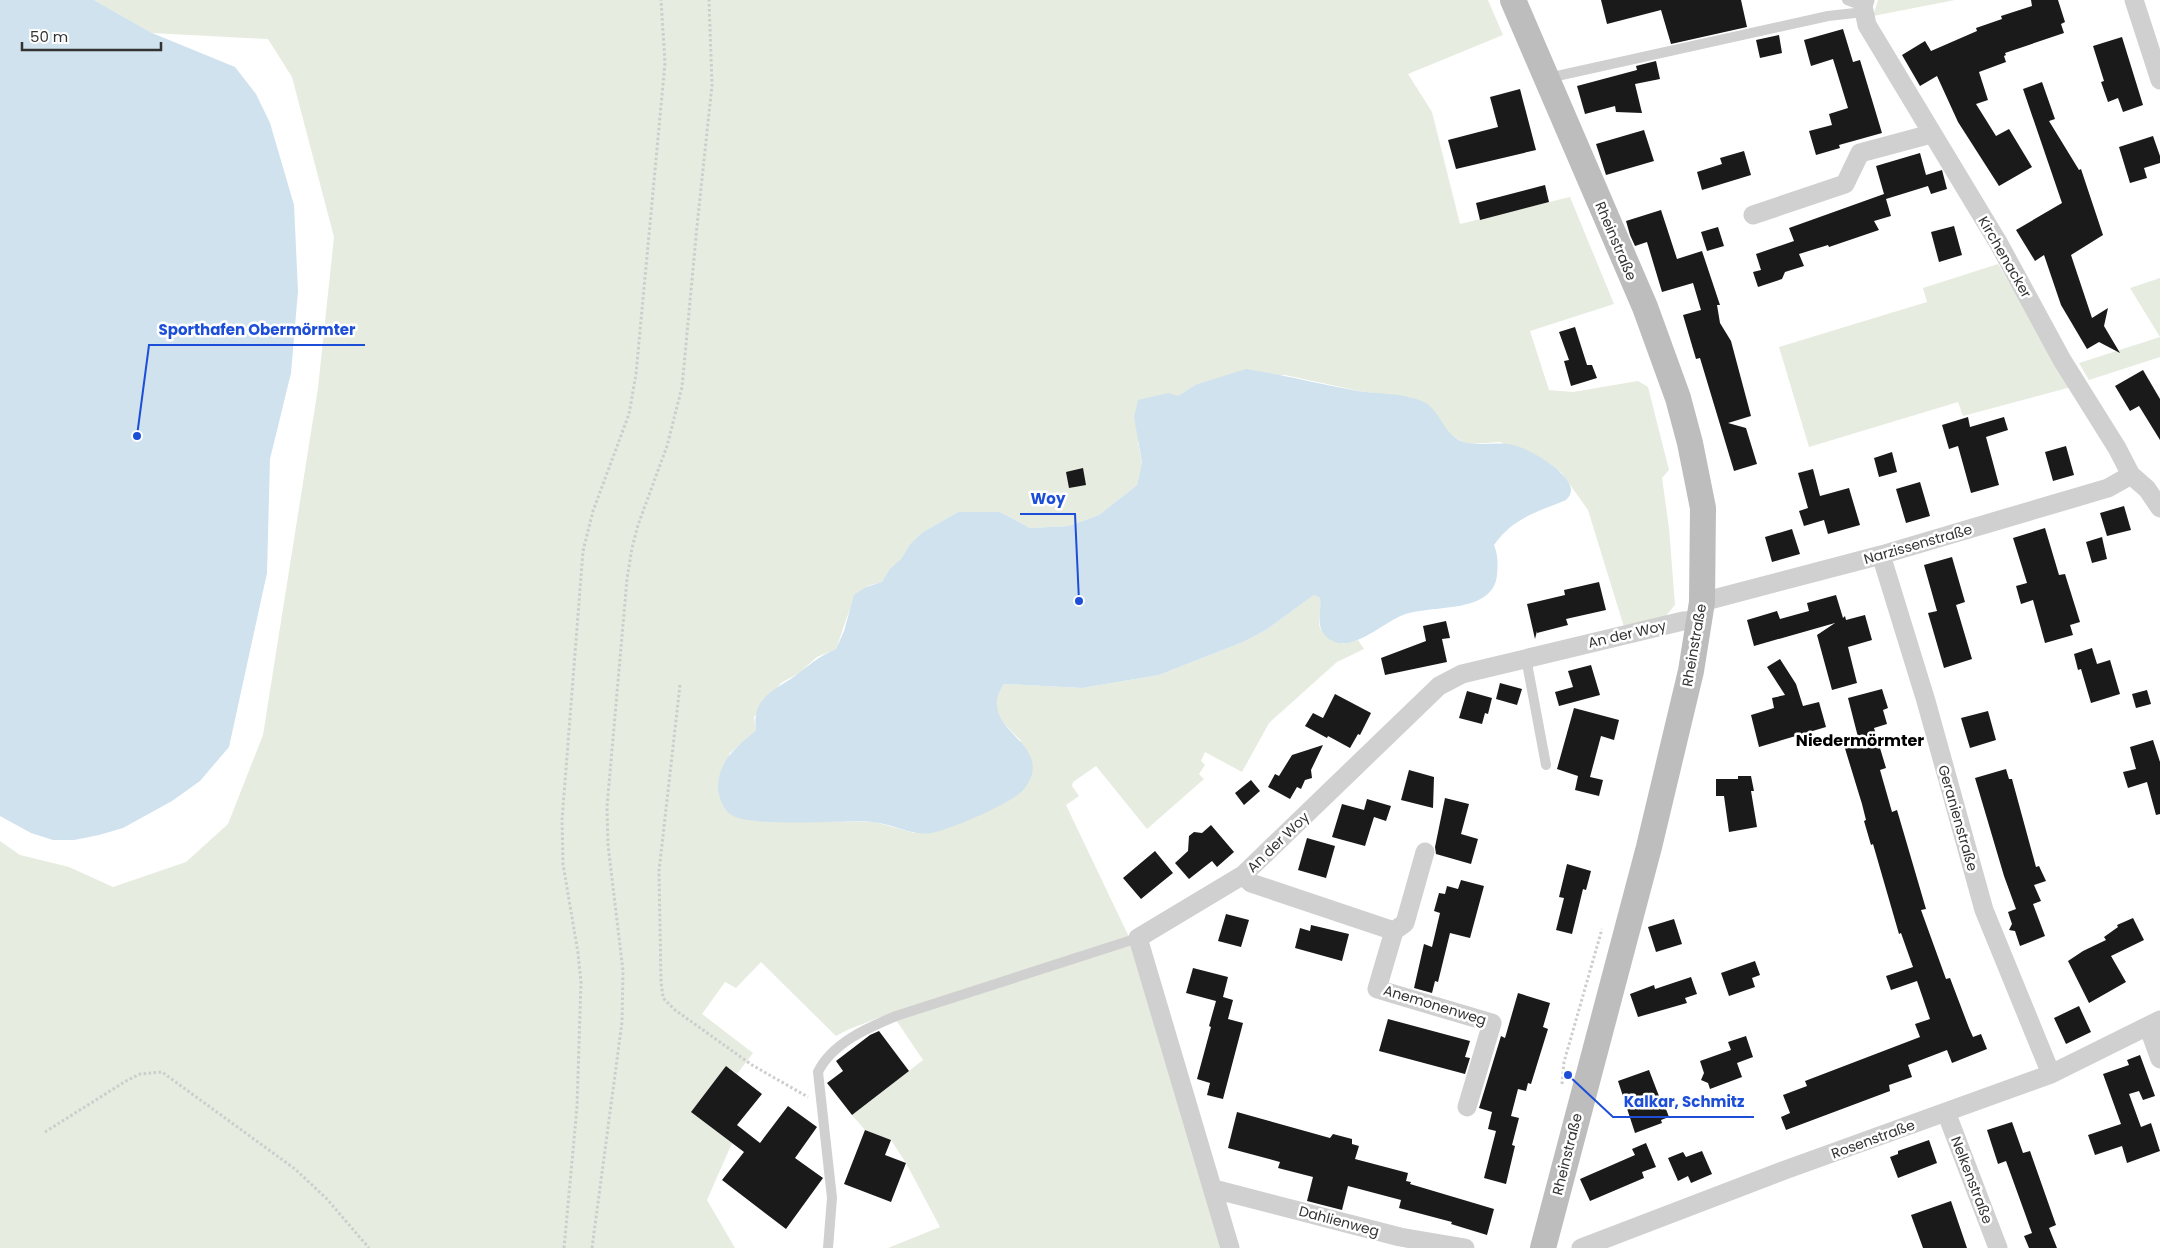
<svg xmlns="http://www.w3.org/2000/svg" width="2160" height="1248" font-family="Poppins,sans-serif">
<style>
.green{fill:#e6ecdf}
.water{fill:#cfe2ee}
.building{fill:#1a1a1a}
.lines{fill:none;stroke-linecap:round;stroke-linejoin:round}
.path{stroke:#cdcdcd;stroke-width:3;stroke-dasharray:2.5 2.5;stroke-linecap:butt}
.service{stroke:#d0d0d0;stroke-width:10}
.minor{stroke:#d0d0d0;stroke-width:19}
.secondary{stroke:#bdbdbd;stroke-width:26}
.labels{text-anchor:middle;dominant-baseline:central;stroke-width:5;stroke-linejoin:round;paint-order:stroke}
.street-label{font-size:14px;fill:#333;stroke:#fff}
.quarter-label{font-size:16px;font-weight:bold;fill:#000;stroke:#fff}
.leader{fill:none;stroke:#1d4ed8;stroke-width:2}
.callout-dot{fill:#1d4ed8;stroke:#fff;stroke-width:2}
.callout-label{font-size:15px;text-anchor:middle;font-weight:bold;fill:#1d4ed8;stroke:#fff;stroke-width:5;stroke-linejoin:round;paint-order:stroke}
</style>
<rect width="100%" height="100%" fill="#fff"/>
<!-- green -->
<path class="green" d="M94 0H1488L1503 35 1408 74 1432 112 1460 224 1570 197 1614 304 1530 331 1549 390 1573 392 1638 381 1648 387 1669 470 1662 478 1669 528 1675 605 1664 618 1624 627 1588 510 1561 472 1500 442 1471 444 1463 442 1449 434 1433 411 1413 398 1359 391 1285 375 1195 385 1178 396 1138 442 1142 464 1137 485 1099 515 1069 526 1030 528 1000 512H958L923 532 910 544 901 559 891 569 882 582C877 584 870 584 866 587 849 599 844 630 836 649L817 657 799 673 781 683 754 717 756 730 729 754 752 821 875 822 914 833 1021 741C1003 722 986 711 1004 684L1082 688 1159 675 1243 642 1266 630 1314 595 1320 598C1323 630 1308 626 1343 644L1358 640 1364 649 1337 662 1269 723 1242 772 1205 752 1201 761 1205 765 1199 774 1204 779 1147 829 1096 766 1073 782 1072 786 1079 796 1066 805 1129 937 891 1013 847 1030 836 1036 761 962 736 988 725 982 702 1014 753 1053 737 1074 726 1066 691 1112 732 1143 707 1200 735 1248H0V841L20 855 69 867 113 887 186 862 228 824 263 735 318 388 334 237 292 77 268 39 152 33Z
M1878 0H1955L1873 16Z
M1998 264 2071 387 1963 416 1958 402 1809 447 1779 347 1927 302 1923 288Z
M2160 278V357L2089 380 2079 363 2160 337 2130 288Z
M1132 945 1223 1248H888L940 1227 906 1163 891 1140 865 1130 852 1115 923 1060 896 1020Z"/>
<!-- water -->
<path class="water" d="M0 0H94L152 33 235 67 256 94 270 123 294 205 298 291 291 373 270 459 267 573 229 747 200 781 172 801 123 828 99 835 74 840H53L31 833 0 816Z
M1246 369C1284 375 1320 384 1358 391 1378 394 1402 393 1422 401 1441 409 1443 436 1464 442 1480 447 1497 441 1513 445 1528 448 1571 473 1571 490 1571 494 1569 497 1566 500 1537 512 1513 518 1494 545 1498 555 1498 564 1497 575 1493 615 1431 604 1403 615 1384 622 1353 652 1333 641 1313 631 1322 616 1320 598L1314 595 1266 630 1243 642 1159 675 1082 688 1004 684C972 731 1060 742 1024 789 1013 803 955 827 936 832 914 838 894 824 873 822 843 819 751 829 730 814 723 809 718 795 718 787 719 759 737 747 756 730 751 695 778 690 800 672 815 661 818 657 836 649L844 631 854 595 866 587 882 582 890 569 901 559 910 544 923 532 958 512H1000L1030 528 1069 526 1099 515 1137 485 1142 463 1134 417 1138 400 1168 393 1178 396 1195 385Z"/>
<!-- building -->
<path class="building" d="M1601 0H1741L1747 27 1671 44 1661 10 1607 24Z
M2031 0H2058L2065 22 2061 24 2064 33 2005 53 2006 55 2004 56 2006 62 1979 72 1988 100 1976 104 1996 136 2009 129 2032 167 1999 186 1958 122 1937 76 1920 86 1902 55 1925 41 1931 51 1977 31 1976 28 2002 19 2001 16 2032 6Z
M1843 29 1853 62 1860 60 1882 133 1839 145 1840 148 1816 155 1809 131 1832 125 1829 114 1848 108 1833 59 1811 66 1804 40Z
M1779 35 1782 53 1760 58 1756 40Z
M2122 37 2143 105 2123 112 2118 98 2108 102 2101 82 2104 81 2093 46Z
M1656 61 1660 79 1635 84 1642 113 1616 112 1615 106 1585 114 1577 86 1637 70 1636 66Z
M2042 82 2055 119 2049 121 2079 170 2081 169 2103 235 2071 255 2092 318 2108 308 2104 326 2120 353 2099 342 2087 349 2061 305 2044 255 2035 261 2016 230 2062 203 2023 89Z
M1520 89 1536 150 1456 169 1448 140 1498 127 1490 97Z
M1644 130 1654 161 1606 175 1596 144Z
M2153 136 2160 156V163L2144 168 2147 178 2130 183 2119 147Z
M1744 151 1751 175 1702 190 1697 172 1722 164 1720 158Z
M1920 153 1926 175 1942 170 1947 189 1931 194 1928 186 1886 199 1891 216 1874 221 1879 230 1829 247 1828 245 1799 254 1804 266 1785 272 1782 279 1758 287 1753 272 1761 270 1756 254 1794 241 1789 228 1884 194 1876 166Z
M1545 185 1549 202 1480 220 1476 203Z
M1661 210 1677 259 1702 251 1720 305H1717L1720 323 1731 341 1751 416 1728 423 1746 428 1757 464 1734 471 1700 358 1696 359 1683 315 1701 310 1693 283 1662 292 1647 242 1635 246 1630 235 1626 221Z
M1954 226 1962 255 1939 262 1931 232Z
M1718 227 1724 246 1707 251 1701 232Z
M1575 327 1587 365H1592L1597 378 1571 386 1564 361 1569 360 1559 332Z
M2143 370 2160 399V440L2139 406 2130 411 2115 386Z
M1968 417 1970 427 2004 417 2008 430 1986 437 1999 485 1971 493 1958 446 1949 449 1942 425Z
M2066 446 2074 475 2053 481 2045 452Z
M1892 452 1897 472 1879 477 1874 458Z
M1083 468 1086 485 1069 488 1066 472Z
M1813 469 1820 496 1849 488 1860 525 1828 534 1824 520 1804 526 1799 511 1808 508 1798 473Z
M1920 482 1930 516 1906 523 1896 489Z
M2124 506 2131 530 2107 536 2100 513Z
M2045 528 2059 575 2065 574 2080 622 2070 625 2073 635 2045 643 2033 600 2021 604 2016 586 2027 583 2013 538Z
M1792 529 1800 554 1772 562 1765 537Z
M2102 537 2107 559 2092 563 2086 542Z
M1952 557 1965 602 1956 605 1972 659 1944 668 1928 613 1937 611 1924 565Z
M1599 582 1606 610 1566 619 1568 625 1537 633V631L1535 639 1527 604 1565 595 1564 590Z
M1836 595 1843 618 1845 616 1846 620 1865 615 1872 640 1848 647 1857 683 1832 690 1817 635 1835 623 1754 646 1747 620 1777 611 1780 619 1809 611 1807 603Z
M1446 621 1450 638 1442 639 1447 662 1385 675 1381 658 1426 641 1423 626Z
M2092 648 2097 664 2110 660 2120 694 2091 703 2081 669 2078 670 2074 654Z
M1780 659 1796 684 1803 706 1819 702 1826 727 1759 747 1751 715 1774 708 1772 698 1785 695 1767 667Z
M1591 665 1600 695 1559 706 1555 692 1573 687 1568 671Z
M1500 683 1522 689 1517 705 1496 699Z
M1882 689 1888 708 1883 710 1887 724 1874 728 1886 768 1880 770 1892 812 1897 810 1926 909 1921 910 1946 979 1950 978 1969 1028 1973 1037 1981 1034 1987 1049 1952 1063 1947 1050 1908 1065 1912 1077 1889 1085 1890 1091 1786 1130 1781 1117 1790 1113 1783 1095 1807 1086 1805 1081 1920 1037 1915 1024 1930 1019 1917 981 1891 990 1886 976 1913 967 1901 933 1899 934 1873 844 1871 845 1864 821 1866 820 1862 804 1843 742 1858 737 1848 698Z
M2147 690 2151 704 2136 708 2132 694Z
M1467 691 1492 698 1488 714 1485 713 1482 724 1459 718Z
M1335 694 1371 713 1360 735 1358 734 1350 748 1328 736 1327 738 1305 726 1313 713 1323 718Z
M1574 708 1619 720 1614 740 1601 736 1590 777 1603 780 1599 796 1575 790 1578 776 1557 769Z
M1988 711 1996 740 1970 748 1961 718Z
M2153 740 2160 762V814L2156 815 2147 782 2128 788 2123 772 2136 769 2130 747Z
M1323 745 1311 770 1312 778 1305 780 1301 789 1297 787 1290 799 1268 787 1275 774 1279 776 1292 755Z
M2006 769 2009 779H2012L2036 867 2039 866 2046 881 2034 885 2041 901 2033 904 2045 936 2020 946 2015 931 2009 930 2012 924 2008 912 2016 909 2004 876 1975 778Z
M1409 770 1434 777 1433 808 1401 800Z
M1738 776H1751L1754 791H1751L1757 827 1729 832 1724 796H1716V779H1738Z
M1251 780 1260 791 1244 805 1235 793Z
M1445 798 1469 804 1461 834 1478 839 1471 864 1436 854 1435 847Z
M1367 799 1391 806 1386 821 1374 817 1365 846 1332 837 1342 804 1364 810Z
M1211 825 1234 852 1217 867 1212 861 1189 879 1175 863 1188 851 1189 836 1194 832 1202 833Z
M1307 838 1335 846 1326 878 1298 870Z
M1155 851 1173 873 1141 899 1123 878Z
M1567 864 1591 871 1586 890 1583 889 1572 934 1556 930 1564 898 1559 897Z
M1461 880 1484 886 1470 938 1450 933 1438 982 1435 981 1432 993 1414 988 1424 944 1432 947 1440 913 1434 911 1439 893 1445 894 1447 886 1458 889Z
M1226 914 1249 920 1241 947 1218 941Z
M2133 918 2144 940 2111 956 2126 982 2089 1003 2068 961 2083 951 2106 940 2104 937 2118 927 2117 925Z
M1674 919 1682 944 1656 952 1648 927Z
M1311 925 1349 934 1342 961 1295 948 1300 928 1310 931Z
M1755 961 1760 975 1752 978 1755 987 1729 996 1721 973Z
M1193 968 1228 977 1223 997 1233 1000 1228 1019 1243 1023 1223 1099 1207 1095 1210 1083 1197 1079 1211 1027 1209 1026 1216 1001 1186 993Z
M1691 977 1697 994 1685 998 1687 1003 1638 1017 1630 994 1654 985 1655 989Z
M1518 993 1550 1003 1543 1027 1548 1029 1531 1084 1528 1083 1526 1091 1518 1089 1511 1116 1519 1118 1512 1145 1515 1146 1506 1184 1484 1178 1496 1131 1488 1129 1492 1112 1479 1108 1501 1036 1505 1038Z
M2079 1006 2091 1032 2066 1044 2054 1018Z
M1388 1019 1470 1041 1465 1057 1470 1058 1465 1074 1379 1051Z
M879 1031 909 1071 852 1115 827 1083 843 1071 836 1061 870 1035Z
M1746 1036 1753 1057 1737 1063 1742 1077 1710 1089 1708 1083 1701 1080 1704 1073 1700 1061 1731 1050 1728 1042Z
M2140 1055 2155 1096 2143 1100 2139 1091 2129 1094 2141 1127 2151 1123 2160 1151 2127 1163 2122 1146 2095 1155 2088 1135 2121 1124 2103 1074 2129 1065 2127 1060Z
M726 1066 762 1094 737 1125 760 1143 788 1106 817 1127 795 1158 823 1178 786 1229 722 1180 744 1152 691 1112Z
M1649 1070 1662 1104H1664L1669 1117 1661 1120 1662 1123 1635 1133 1618 1081Z
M1237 1112 1330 1138 1333 1134 1352 1139V1144L1359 1146 1355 1159 1408 1173 1406 1181 1411 1182 1410 1184 1494 1209 1487 1235 1451 1224 1452 1222 1399 1208 1401 1200 1348 1186 1342 1210 1307 1201 1313 1177 1278 1168 1280 1162 1228 1148Z
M2012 1122 2023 1153 2030 1151 2056 1225 2049 1228 2057 1248H2029L2024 1236 2032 1233 2006 1161 1998 1164 1987 1130Z
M865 1130 891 1140 885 1155 906 1163 891 1202 844 1184Z
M1929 1140 1937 1163 1898 1178 1890 1157 1898 1154V1151Z
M1646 1143 1656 1167 1642 1172 1644 1178 1590 1201 1580 1179 1635 1155 1632 1149Z
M1702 1151 1712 1174 1691 1183 1688 1176 1678 1181 1668 1158 1683 1152 1686 1157Z
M1951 1201 1967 1248H1923L1911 1215Z"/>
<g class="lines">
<!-- path -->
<path class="path" d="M680 685 659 871 661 981 663 998 675 1010 752 1065 808 1097
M1562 1084 1564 1062 1602 929
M45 1132 126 1081 140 1074 162 1072 295 1169 326 1198 369 1248
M564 1248 577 1107 581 982 578 953 563 864 562 820 583 551 593 511 629 414 636 374 665 63 661 0
M592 1248 622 1022 623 971 608 845 607 807 627 579 632 548 638 525 667 446 682 387 697 226 712 85 709 0"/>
<!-- service -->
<path class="service" d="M1847 0 1863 6
M1548 78 1828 16 1864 12
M1526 658 1546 765
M828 1248 832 1198 818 1072C832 1043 869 1027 896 1016L1138 938"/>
<!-- minor -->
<path class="minor" d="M1865 0 1863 6 1867 25 1999 244 2062 360 2117 448 2131 475 2147 489 2160 508
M2134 0 2160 80
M1753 215 1845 184 1860 153 1931 134
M1881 555 1926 701 1984 910 2051 1074
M1702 602 1881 555 2108 488 2131 475
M1243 875 1251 883 1394 931 1377 989 1492 1023 1467 1107
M1394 931 1405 923 1425 852
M2148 1026 2160 1059
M1946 1112 1998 1248
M1214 1189 1400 1237 1465 1248
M1230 1248 1138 938 1243 875 1439 686 1462 674 1683 621 1700 620
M1581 1248 1785 1170 2051 1074 2160 1020"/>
<!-- secondary -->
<path class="secondary" d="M1513 0 1645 307 1678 398 1690 443 1703 508 1702 602 1691 671 1649 847 1543 1248"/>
</g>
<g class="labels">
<!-- street labels -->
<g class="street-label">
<text transform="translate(1616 241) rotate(67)">Rheinstraße</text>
<text transform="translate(2005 257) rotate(60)">Kirchenacker</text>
<text transform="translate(1918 544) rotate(-16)">Narzissenstraße</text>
<text transform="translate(1627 634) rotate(-13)">An der Woy</text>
<text transform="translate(1694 645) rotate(-80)">Rheinstraße</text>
<text transform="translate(1958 818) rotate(74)">Geranienstraße</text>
<text transform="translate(1278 842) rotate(-44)">An der Woy</text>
<text transform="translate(1435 1005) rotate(17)">Anemonenweg</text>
<text transform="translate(1873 1139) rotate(-20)">Rosenstraße</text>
<text transform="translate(1567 1154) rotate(-76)">Rheinstraße</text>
<text transform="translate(1972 1180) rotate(69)">Nelkenstraße</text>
<text transform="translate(1339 1221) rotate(15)">Dahlienweg</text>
</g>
<!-- quarter labels -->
<g class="quarter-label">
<text x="1860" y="740">Niedermörmter</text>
</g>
</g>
<!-- callouts -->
<path class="leader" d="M137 436L149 345H365M1079 601L1075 514H1020M1568 1075L1613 1117H1754"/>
<g class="callout-dot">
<circle cx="137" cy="436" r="5"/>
<circle cx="1079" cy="601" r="5"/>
<circle cx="1568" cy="1075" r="5"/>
</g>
<g class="callout-label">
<text x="257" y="335">Sporthafen Obermörmter</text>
<text x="1048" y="504">Woy</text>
<text x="1684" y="1107">Kalkar, Schmitz</text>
</g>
<!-- scale -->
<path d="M22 42v8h139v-8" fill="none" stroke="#333333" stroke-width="2.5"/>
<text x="30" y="42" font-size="15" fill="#333333" stroke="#ffffff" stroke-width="4" paint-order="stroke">50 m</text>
</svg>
